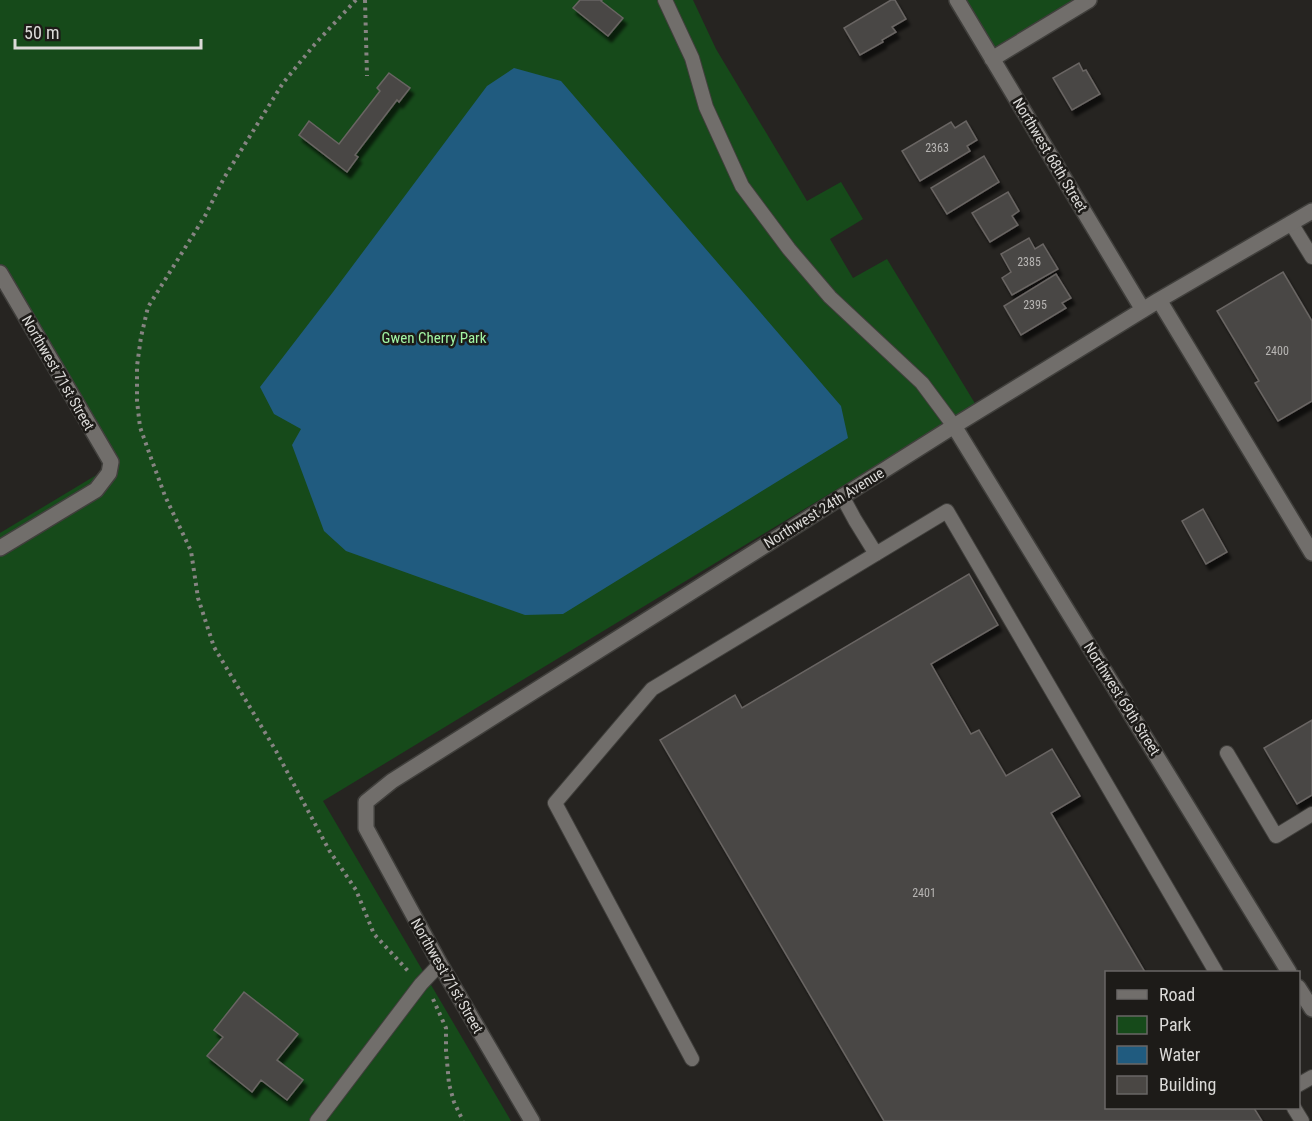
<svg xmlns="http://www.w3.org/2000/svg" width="1312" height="1121" font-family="'Roboto Condensed',sans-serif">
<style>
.green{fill:#164a1a}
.water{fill:#205b7f}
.building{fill:#4a4744;stroke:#696563;stroke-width:1.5;filter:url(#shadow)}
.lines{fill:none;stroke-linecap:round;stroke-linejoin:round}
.service-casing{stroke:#403f3c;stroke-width:16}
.minor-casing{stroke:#403f3c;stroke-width:18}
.path{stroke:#868482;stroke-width:4;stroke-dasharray:3 4.5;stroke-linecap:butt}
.service{stroke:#716e6b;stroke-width:14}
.minor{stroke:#716e6b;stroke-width:15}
.labels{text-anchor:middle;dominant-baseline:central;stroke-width:5;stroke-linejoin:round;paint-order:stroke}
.number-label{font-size:12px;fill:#b7b5b3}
.street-label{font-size:15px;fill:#dbdad8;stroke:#1d1b18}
.park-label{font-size:15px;fill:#a2f5a4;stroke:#1d1b18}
</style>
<defs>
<filter id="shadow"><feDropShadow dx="3.5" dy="6" stdDeviation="1.5" flood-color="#0009"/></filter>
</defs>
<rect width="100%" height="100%" fill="#262421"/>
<!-- green -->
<path class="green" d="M0 0H693L716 49 807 201 841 182 863 219 830 239 853 278 887 259 976 405 323 801 511 1121H0V533L118 462 0 266Z
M963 0H1080L995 52Z"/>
<!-- water -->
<path class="water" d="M514 68 561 81 841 406 848 438 563 614 525 615 346 551 324 531 292 445 301 429 274 414 260 387 333 292 487 86Z"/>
<!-- building -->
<path class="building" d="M580 0H602L601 1 623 18 608 36 573 8Z
M891 0H895L906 19 892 27 896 32 882 40 883 42 860 55 844 28Z
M1079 63 1083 71 1086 70 1100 94 1072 110 1053 78Z
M389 73 410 88 399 102 397 100 355 155 358 157 347 172 299 135 309 121 339 144 380 91 377 88Z
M966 121 977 140 967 146 970 151 920 181 902 151 951 122 955 128Z
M984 156 999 182 947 214 931 188Z
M1008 192 1019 211 1012 216 1018 225 990 242 972 213Z
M1029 238 1035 249 1043 244 1058 269 1012 295 1002 278 1011 272 1001 254Z
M1283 272 1312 321V401L1278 421 1255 383 1259 381 1217 311Z
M1056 274 1071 298 1062 303 1066 308 1021 335 1004 306Z
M1203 509 1227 552 1206 564 1182 521Z
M969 574 998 625 931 664 971 734 979 730 1006 776 1052 749 1080 796 1051 813 1145 972H1106V1108H1254L1262 1121H884L660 740 735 695 742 708Z
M1312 720V795L1297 804 1264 748Z
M244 992 298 1034 277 1060 303 1080 287 1100 261 1080 252 1092 207 1056 223 1037 214 1030Z"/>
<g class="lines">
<defs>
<path id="service" d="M665 0 692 58 706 107 742 186 789 249 830 297 922 383 954 426
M1291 223 1312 257
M842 496 855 520 876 554
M1227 753 1276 836 1312 814
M692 1059 555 803 652 689 947 511 1216 972
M1298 1085 1312 1077
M1294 1108 1302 1121
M317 1121 421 984 440 964"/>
<path id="minor" d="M957 0 1143 310
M992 59 1089 0
M0 273 111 462 109 473 96 490 0 548
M1159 300 1312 553
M954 426 1289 972
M1298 987 1312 1009
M532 1121 440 964 366 828V802L392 781 954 426 1159 300 1312 211"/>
</defs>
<!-- service casing -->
<use href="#service" class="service-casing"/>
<!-- minor casing -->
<use href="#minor" class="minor-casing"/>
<!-- path -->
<path class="path" d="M356 0 315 44 283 83 245 144 224 178 205 216 148 307 141 337 137 366V401L140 427 151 458 165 496 191 551 198 598 214 647 276 751 329 850 356 890 374 934 408 971
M365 0 367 76
M433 999 446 1028V1050L449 1084 454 1102 463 1121"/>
<!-- service -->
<use href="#service" class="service"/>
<!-- minor -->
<use href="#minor" class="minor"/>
</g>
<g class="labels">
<!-- number labels -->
<g class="number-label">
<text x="937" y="148">2363</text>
<text x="1029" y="262">2385</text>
<text x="1035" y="305">2395</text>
<text x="1277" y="351">2400</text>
<text x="924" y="893">2401</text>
</g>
<!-- street labels -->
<g class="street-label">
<text transform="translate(1050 155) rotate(59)">Northwest 68th Street</text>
<text transform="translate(58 373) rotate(60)">Northwest 71st Street</text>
<text transform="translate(824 508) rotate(-32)">Northwest 24th Avenue</text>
<text transform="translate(1122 699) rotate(58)">Northwest 69th Street</text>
<text transform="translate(447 976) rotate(60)">Northwest 71st Street</text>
</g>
<!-- park labels -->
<g class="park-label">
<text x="434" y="338">Gwen Cherry Park</text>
</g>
</g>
<!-- legend -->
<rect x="1105" y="971" width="195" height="138" fill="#1d1b18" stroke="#696765" stroke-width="1.5"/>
<rect x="1117" y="990" width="30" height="9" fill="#716e6b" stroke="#696765" stroke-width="1.5"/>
<text x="1159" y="1001" font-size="18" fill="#dbdad8">Road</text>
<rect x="1117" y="1016" width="30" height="18" fill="#164a1a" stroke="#696765" stroke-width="1.5"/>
<text x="1159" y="1031" font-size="18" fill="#dbdad8">Park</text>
<rect x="1117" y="1046" width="30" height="18" fill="#205b7f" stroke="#696765" stroke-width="1.5"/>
<text x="1159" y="1061" font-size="18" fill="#dbdad8">Water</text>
<rect x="1117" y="1076" width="30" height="18" fill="#4a4744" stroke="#696765" stroke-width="1.5"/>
<text x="1159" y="1091" font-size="18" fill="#dbdad8">Building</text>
<!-- scale -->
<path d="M15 39v9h186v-9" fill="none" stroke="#dbdad8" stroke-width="3"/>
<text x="24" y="39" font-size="18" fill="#dbdad8" stroke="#1d1b18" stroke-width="4.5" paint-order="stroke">50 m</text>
</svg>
